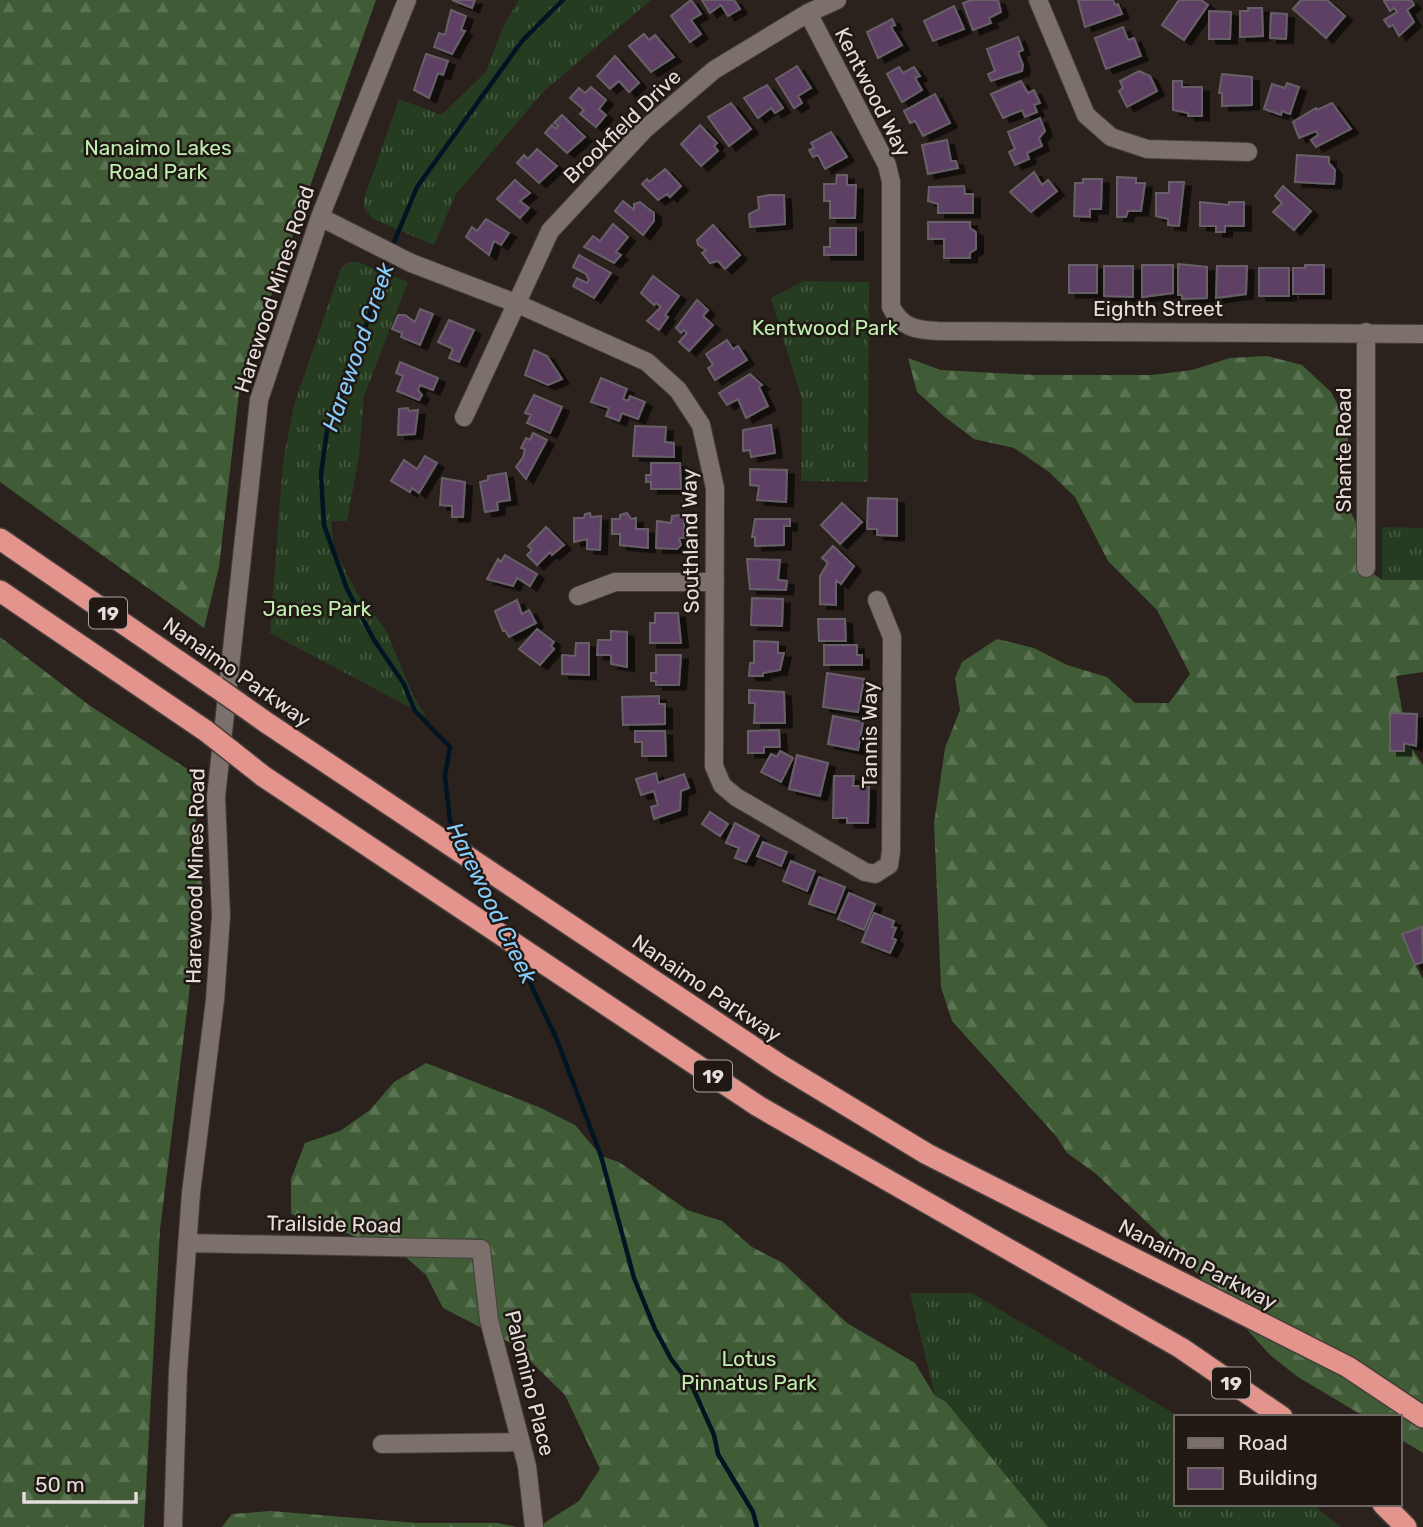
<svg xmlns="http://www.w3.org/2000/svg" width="1423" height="1527" font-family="Rubik,sans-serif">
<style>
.grass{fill:url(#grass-tufts)}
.forest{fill:url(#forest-firs)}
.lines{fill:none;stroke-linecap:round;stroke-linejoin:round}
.stream{stroke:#001523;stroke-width:4.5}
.building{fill:#5d4063;stroke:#686169;stroke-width:2;filter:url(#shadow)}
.minor-casing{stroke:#453e3b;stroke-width:20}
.highway-casing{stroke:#453e3b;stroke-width:24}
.minor{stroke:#7b706b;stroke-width:18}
.highway{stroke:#e3958d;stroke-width:21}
.highway-bridge-casing{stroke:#453e3b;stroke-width:24;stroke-linecap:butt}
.highway-bridge{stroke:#e3958d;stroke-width:21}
.labels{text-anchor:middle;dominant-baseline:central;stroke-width:5;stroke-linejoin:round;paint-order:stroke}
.shield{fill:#211814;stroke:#aaa39f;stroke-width:2}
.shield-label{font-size:19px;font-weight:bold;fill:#e4dedb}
.street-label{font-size:21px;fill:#e4dedb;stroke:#211814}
.park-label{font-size:21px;fill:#beefb0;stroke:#211814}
.water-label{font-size:23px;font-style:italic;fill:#85cdfc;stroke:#211814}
</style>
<defs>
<pattern id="grass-tufts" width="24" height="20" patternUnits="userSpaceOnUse" patternTransform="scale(1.75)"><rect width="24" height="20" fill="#263c20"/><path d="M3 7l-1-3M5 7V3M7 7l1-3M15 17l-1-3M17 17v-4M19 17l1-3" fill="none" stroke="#455840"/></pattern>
<pattern id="forest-firs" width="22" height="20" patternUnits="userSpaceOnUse" patternTransform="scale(1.75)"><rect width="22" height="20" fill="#3f5c37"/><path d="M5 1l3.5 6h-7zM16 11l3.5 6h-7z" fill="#5b7353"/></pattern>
<filter id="shadow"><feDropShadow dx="7" dy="4.5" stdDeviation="0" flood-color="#0009"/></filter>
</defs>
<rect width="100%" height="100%" fill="#2b221d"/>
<!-- grass -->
<path class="grass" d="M519 0H651L543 92 456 194 434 245 373 219 364 208V199L399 99 441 115 486 72 503 27Z
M349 262H358L408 282 364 396 359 456 347 521H331L334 549 357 593 386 630 413 696 426 716 270 633 283 462 294 405 341 268Z
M803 281 869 282 868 482 801 481 802 400 771 298Z
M1382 527 1423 528V580H1382Z
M910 1293H972L1180 1417H1176V1504H1312L1341 1527H1011L935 1396Z"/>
<!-- forest -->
<path class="forest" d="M0 0H376L240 384 219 567 204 628 0 482Z
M1267 356 1302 365 1331 392 1349 426 1344 498 1361 533 1366 568 1382 580H1423V672L1396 676 1408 743 1423 765V936L1405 944 1423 979V1453L1400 1439V1417H1365L1298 1377 1270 1355 1173 1247 1095 1173 1067 1153 1056 1136 952 1021 941 987 934 823 945 748 960 710 955 678 962 662 997 639 1034 648 1067 665 1107 677 1135 703H1169L1190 674 1157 610 1108 561 1075 497 1049 472 1014 448 974 439 945 417 917 392 908 358 941 370 1034 375H1152L1192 370 1230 358Z
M0 637 89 705 192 772 202 888 160 1230 144 1527H0Z
M426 1063 541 1108 575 1125 601 1156 619 1162 687 1210 722 1221 752 1247 783 1263 847 1323 915 1363 935 1396 946 1402 1048 1527H538L579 1501 600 1469 565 1395 513 1344 443 1308 426 1275 400 1252 291 1214V1179L305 1143 340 1131 370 1110 394 1082Z
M271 1511 417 1523H497L517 1527H222L232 1514Z"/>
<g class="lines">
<!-- stream -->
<path class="stream" d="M392 247 417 187 522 41 563 0
M388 258 353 366 327 431 321 474 324 525 347 589 374 640 404 684 415 711 450 747 445 776 450 821 465 845
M480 874 507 930
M518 957 557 1040 601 1156 634 1278 655 1329 671 1359 693 1388 714 1435 718 1454 753 1512 757 1527"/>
</g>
<!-- building -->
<path class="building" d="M452 0H475L472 8Z
M691 0 701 14 691 20 701 34 690 42 671 16Z
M702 0H734L740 9 728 16 721 5 710 13Z
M998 0 1001 12 989 18 991 23 973 30 963 3 971 0Z
M1078 0H1113L1115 5 1118 4 1122 14 1085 27Z
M1179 0H1201L1208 5 1184 40 1162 25Z
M1301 0H1327L1345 16 1326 38 1293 9Z
M1386 0H1411L1414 5 1407 10 1414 22 1399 36 1393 25 1389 27 1384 20 1397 12 1394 8 1390 11 1384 1Z
M954 6 964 29 933 41 924 21Z
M1248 8H1262L1263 36 1240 37V11H1248Z
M451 10 466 16 461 30 465 31 452 54 434 47 439 33 445 35Z
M1209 11 1231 12 1230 39H1209Z
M1271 13 1287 14 1286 39 1270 38Z
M892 19 895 25 891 27 902 45 878 58 867 32Z
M1123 27 1128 40 1134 38 1141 56 1106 69 1095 38Z
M644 34 649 40 655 35 674 57 651 72 629 46Z
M1018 37 1023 50 1018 52 1023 65 1022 71 991 81 988 74 995 71 987 49Z
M426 54 448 61 443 75 438 73 429 98 414 90Z
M615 56 639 83 629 92 619 81 610 89 597 76Z
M797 66 811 88 798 96 802 103 794 108 776 79Z
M899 67 903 73 914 67 920 76 915 78 922 90 902 102 887 74Z
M1139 71 1150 76 1157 91 1127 107 1119 91 1123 88 1120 81Z
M1222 74 1252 77V105L1222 106V93H1219Z
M1021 81 1028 93 1034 90 1040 103 1034 105 1037 112 1025 117 1022 110 1003 118 991 94Z
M1173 81H1182V87H1202V116H1188V113L1173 110Z
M1287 83 1299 87 1290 114 1282 111 1281 115 1264 109 1272 84 1285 88Z
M767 85 783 108 775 113 771 108 758 118 744 98Z
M591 87 606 100 599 109 606 115 596 127 580 114 584 110 570 98 579 88 585 93Z
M935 94 950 123 923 136 915 121 910 123 904 111Z
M731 103 751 129 729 146 708 117Z
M1332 103 1351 129 1316 147 1311 140 1318 135 1316 131 1299 138 1293 122 1316 108 1317 110Z
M562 115 585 137 567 153 545 133 552 125 556 129 558 126 554 123Z
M1040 118 1045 131 1039 138 1042 146 1027 153 1029 159 1015 165 1009 152 1015 149 1008 132Z
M700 125 717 143 714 146 718 151 701 166 681 144Z
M831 132 847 157 825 169 818 155 813 157 809 150 814 148 811 143Z
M947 140 951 161H956L958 168 928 174 922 145Z
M537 149 557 166 539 183 517 163 524 155 528 159Z
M1297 155 1329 157V163L1335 170 1334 184 1295 182Z
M665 169 681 186 670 197 667 194 658 200 642 184 647 179 649 182Z
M1034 172 1042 185 1048 180 1057 191 1031 212 1010 192Z
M837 175H847V185H856L855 218H830V201H824V184H836Z
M1117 177 1136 178V183H1145L1141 211H1128L1126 217H1117Z
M1083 179H1102L1101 209H1090V217L1074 216 1075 183H1083Z
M515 180 530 193 520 201 529 208 520 218 497 199Z
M1169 182H1184L1179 226 1168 225V219L1156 216V193H1169Z
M964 186 965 194H973V213H938V204L928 201 929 187Z
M1283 186 1311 211 1294 230 1273 212 1282 203 1275 196Z
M769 195H784L785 224 750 227 749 214 759 209 758 197Z
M623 201 634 210V204L640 202 654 213V221L643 235 615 211Z
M1200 202 1229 205V202H1244V226H1225V232H1216V226H1200Z
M486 219 509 233 501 245 494 241 489 255 466 237 472 227 477 231Z
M928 222H970V228L976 232V249L970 253V258H944V239H928Z
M613 224 628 237 616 252 621 255 614 263 584 247 593 236 600 241Z
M713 225 740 255 725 269 718 261 710 263 702 253 706 250 698 245 697 240Z
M830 228H856V255H824V247H830Z
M579 255 611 273 594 298 573 286 577 278 587 283 589 280 586 274 573 267Z
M1178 264 1207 267V298L1182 299V295H1178Z
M1069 265H1097V293H1069Z
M1142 265H1173V293L1142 297Z
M1305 265H1324V294H1293V268H1305Z
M1104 266H1133V297L1104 296Z
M1217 266H1247L1246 294 1216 298Z
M1259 268H1289V296H1259Z
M653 276 679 296 665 315 668 317 659 330 647 321 661 307 656 303 654 305 641 293Z
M697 300 708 310 703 316 713 325 689 351 679 342 687 333 684 330 681 333 676 328Z
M420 309 433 314 420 345 401 337 402 333 392 329 398 315H405L415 322Z
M449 320 474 330 459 362 449 358 453 349 438 342Z
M727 340 733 349 738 346 747 360 715 380 708 368 713 365 706 354Z
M534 350 547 356 562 379 548 385 525 375Z
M400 362 438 378 433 390 420 385 418 390 422 395 419 400 397 391 403 376 396 373Z
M750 374 762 385 759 387 768 406 746 418 738 399 727 405 719 393Z
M601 378 627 389 623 399 628 401 630 396 645 402 638 419 622 413 619 421 606 416 609 408 591 402Z
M534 395 562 407 550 433 527 423 531 415 525 413Z
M408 408 409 411 418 410 415 434 398 435 399 409Z
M771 425 775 453 751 457 750 450 743 451V430Z
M635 426 666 427 665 442 674 443V457L633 456Z
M533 433 547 440 526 479 516 467 523 457 525 449 521 448 526 438 530 440Z
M425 456 437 463 419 493 412 488 410 492 391 481 404 460 417 469Z
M651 463H680L681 489H651V482H646V475H651Z
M750 469 787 470 786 502 757 500 759 486 750 485Z
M506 473 510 500 497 502 498 510 485 512 480 482 488 480V476Z
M442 478 465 482 463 517H452V506L440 505Z
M868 498 897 499V536L877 535V529H867Z
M842 503 862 522 840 544 821 525Z
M590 513 591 517 601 516 600 550 587 549V539L574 542V518H584L585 514Z
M627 513 631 519 636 518V529H648V548L620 545V534H612V519H620V515Z
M679 515 684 516V538H679L681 545 677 549 656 548 657 521 671 523 672 516Z
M755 519H790V526H784V545L755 546V537H752Z
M546 527 564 545 552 555 550 552 537 565 527 555 532 550 528 546Z
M833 546 854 566 841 584 836 580V605L820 604V576L828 563 822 558Z
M505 555 537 574 530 586 517 578 513 586 487 579 498 559 501 562Z
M747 559 780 560 778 580 787 581 786 590 750 589Z
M752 598 783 599 782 626 751 625Z
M517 600 522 614 529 610 536 623 509 637 505 630 503 631 495 611Z
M655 613H678L681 643H650V623H655Z
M818 619H845L846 641H819Z
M537 629 554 642 551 646 554 649 540 665 519 649Z
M611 631 627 632V667L611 664V655H597L598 640H611Z
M754 641 778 642V653H784L780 670 763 673V676H749L750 663H754Z
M576 643H589V675L562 674V655L575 656Z
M824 645H857V655H862V665H824Z
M656 655H681L679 685H656V681H651V673H656Z
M827 673 864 679 858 712 823 707Z
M749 690 784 692 785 723H754L755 703H749Z
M659 696V704H665V724L623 725 622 697Z
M1390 713 1417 714 1416 746 1404 743V751H1390Z
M833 716 863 722 858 750 828 744Z
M779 730 780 747H764V753H748V731Z
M635 731H665L666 756H642V742H635Z
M780 751 793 758 781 782 761 772 771 754 777 757Z
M797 755 828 763 820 796 789 789Z
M656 773 658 783 684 774 689 788 681 791 680 810 654 819 651 807 658 805 654 791 641 795 636 779Z
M834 776H854L853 786H869L868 823H847V818H833Z
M710 812 728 824 720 836 702 824Z
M735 823 759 836 746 862 735 858 739 848 726 843Z
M763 842 787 852 781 866 757 856Z
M791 861 815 871 807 891 783 881Z
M819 877 845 887 835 913 809 904Z
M849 893 875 904 864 930 838 919Z
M874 913 894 921 892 927 896 928 892 938 896 940 890 953 862 942Z
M1422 927 1423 962 1415 965 1402 934Z"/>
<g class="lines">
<defs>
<path id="minor" d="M1038 0 1086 115 1111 137 1147 149 1248 152
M808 13 887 165 891 182V307C902 328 916 330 938 331L1423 334
M320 217 411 263 518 304 647 362 678 390 701 425 715 488 714 766 722 785 736 797 865 872 875 874 889 865 891 851 892 637 877 600
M1366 332V568
M464 417 550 231 644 130 714 70 808 13 837 0
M578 596 615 582H715
M187 1243 481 1249 489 1320 527 1466 534 1527
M382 1444 520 1442
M173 1527 178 1371 191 1193 215 1000 221 916 216 797 259 400 320 217 407 0"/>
<path id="highway" d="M0 539 216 687
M0 591 206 731
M267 723 780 1065 927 1154 1348 1367 1423 1417
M263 776 758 1106 1181 1348 1282 1417
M1383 1504 1406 1527"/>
</defs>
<!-- minor casing -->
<use href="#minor" class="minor-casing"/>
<!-- highway casing -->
<use href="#highway" class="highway-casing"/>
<!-- minor -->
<use href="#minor" class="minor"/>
<!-- highway -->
<use href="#highway" class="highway"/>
<defs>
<path id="highway-bridge" d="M216 687 267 723
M206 731 263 776"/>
</defs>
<!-- highway-bridge casing -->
<use href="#highway-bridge" class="highway-bridge-casing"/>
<!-- highway-bridge -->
<use href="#highway-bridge" class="highway-bridge"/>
</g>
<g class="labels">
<!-- shield labels -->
<g class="shield">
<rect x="89" y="597.5" width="38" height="31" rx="5"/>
<rect x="694" y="1060.5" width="38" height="31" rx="5"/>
<rect x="1212" y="1367.5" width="38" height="31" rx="5"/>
</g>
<g class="shield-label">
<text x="108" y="613">19</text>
<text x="713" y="1076">19</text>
<text x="1231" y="1383">19</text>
</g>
<!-- street labels -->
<g class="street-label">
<text transform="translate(873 92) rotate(63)">Kentwood Way</text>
<text transform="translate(622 126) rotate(-44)">Brookfield Drive</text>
<text transform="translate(274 289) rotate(-72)">Harewood Mines Road</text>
<text x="1158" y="308">Eighth Street</text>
<text transform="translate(1343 450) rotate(-90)">Shante Road</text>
<text transform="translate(690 541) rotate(-91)">Southland Way</text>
<text transform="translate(237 672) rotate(35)">Nanaimo Parkway</text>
<text transform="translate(869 735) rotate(-90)">Tannis Way</text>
<text transform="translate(195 876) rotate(-89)">Harewood Mines Road</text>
<text transform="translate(707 988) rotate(34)">Nanaimo Parkway</text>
<text transform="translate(334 1224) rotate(1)">Trailside Road</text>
<text transform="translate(1198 1264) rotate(27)">Nanaimo Parkway</text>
<text transform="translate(530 1383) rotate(76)">Palomino Place</text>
</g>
<!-- park labels -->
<g class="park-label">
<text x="158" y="147">Nanaimo Lakes<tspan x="158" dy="24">Road Park</tspan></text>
<text x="825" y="327">Kentwood Park</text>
<text x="317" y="608">Janes Park</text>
<text x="749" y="1358">Lotus<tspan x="749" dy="24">Pinnatus Park</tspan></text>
</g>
<!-- water labels -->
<g class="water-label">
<text transform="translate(358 347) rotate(-71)">Harewood Creek</text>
<text transform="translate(492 903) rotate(64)">Harewood Creek</text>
</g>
</g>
<!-- legend -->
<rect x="1174" y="1415" width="228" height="91" fill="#211814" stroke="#6f6764" stroke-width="2"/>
<rect x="1188" y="1438" width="35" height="10" fill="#7b706b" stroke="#6f6764" stroke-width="2"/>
<text x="1238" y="1450" font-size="21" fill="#e4dedb">Road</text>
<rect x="1188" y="1468" width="35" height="21" fill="#5d4063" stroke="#6f6764" stroke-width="2"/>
<text x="1238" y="1485" font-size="21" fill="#e4dedb">Building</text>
<!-- scale -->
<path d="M24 1492v10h112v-10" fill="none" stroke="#e4dedb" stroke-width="3.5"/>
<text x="35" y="1492" font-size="21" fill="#e4dedb" stroke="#211814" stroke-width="5" paint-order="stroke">50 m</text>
</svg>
